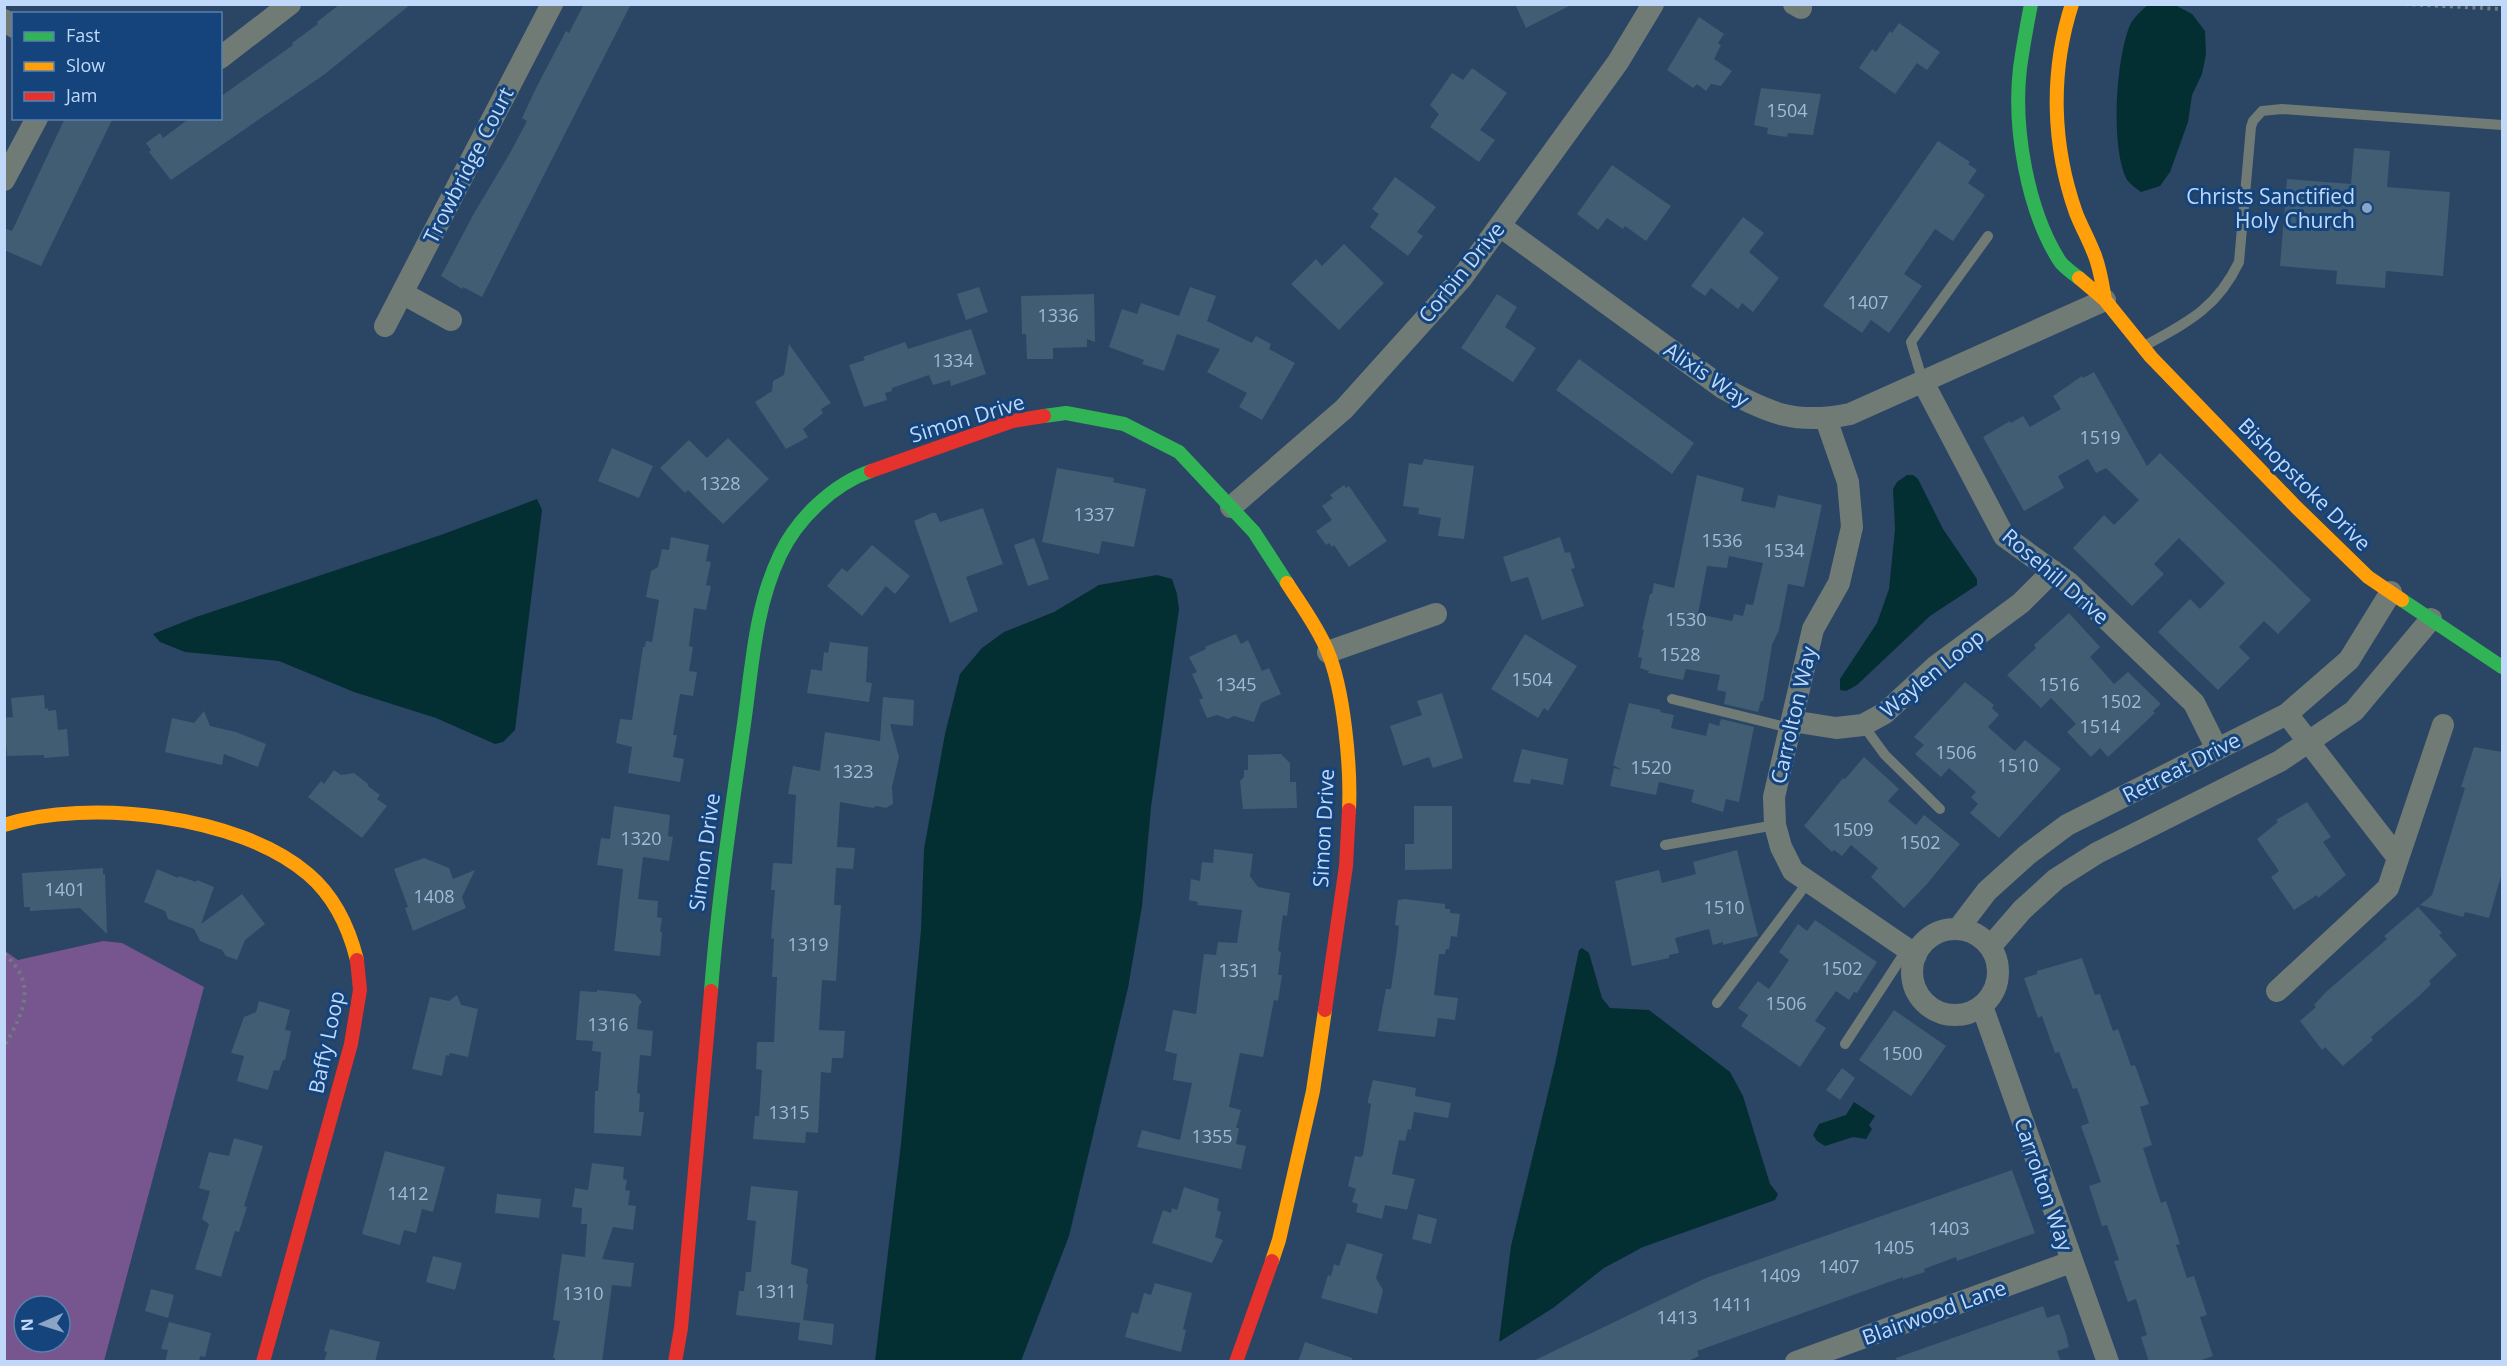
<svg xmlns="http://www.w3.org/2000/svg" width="2507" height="1366" font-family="'Open Sans',sans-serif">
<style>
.green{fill:#77558f;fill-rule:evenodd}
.water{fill:#042f32}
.building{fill:#415d73;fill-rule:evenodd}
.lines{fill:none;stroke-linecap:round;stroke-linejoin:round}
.path{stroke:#6f7b7f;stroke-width:4;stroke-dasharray:3 4.5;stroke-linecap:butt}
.lane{stroke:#717b76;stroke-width:10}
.street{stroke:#717b76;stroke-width:22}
.fast{stroke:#30b455;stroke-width:14}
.slow{stroke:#ff9f0a;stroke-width:14}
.jam{stroke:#e5322d;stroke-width:14}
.poi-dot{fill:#8ca5c6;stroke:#14447b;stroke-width:2}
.labels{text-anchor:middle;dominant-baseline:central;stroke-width:6;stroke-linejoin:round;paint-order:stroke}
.number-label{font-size:18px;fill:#a0bad8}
.street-label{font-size:21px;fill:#c0d9fa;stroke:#14447b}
.poi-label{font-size:21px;fill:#c0d9fa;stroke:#14447b;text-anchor:end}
</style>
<rect width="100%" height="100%" fill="#2b4564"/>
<!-- green -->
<path class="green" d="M103 941 122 943 204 987 104 1361H5V951L18 960ZM24 1306H60V1342H24Z"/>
<!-- water -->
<path class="water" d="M2149 4 2175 5 2192 14 2205 31 2206 54 2202 74 2192 95 2188 122 2170 172 2160 186 2141 192C2136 188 2131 185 2127 180 2110 148 2116 58 2130 25 2134 17 2142 10 2149 4Z
M1907 475H1913L1918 479 1943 529 1977 579V585L1930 616 1857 685 1846 691 1840 690V679L1877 623 1889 589 1895 529 1893 489 1897 482Z
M537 499 542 510 515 730 503 742 495 744 436 718 354 692 279 661 185 652 160 642 153 634 196 617 441 535Z
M1157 575 1172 579 1177 594 1179 609 1151 807 1142 906 1128 988 1069 1236 1021 1361H875L901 1144 921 930 924 849 945 734 960 674 982 648 1004 632 1054 612 1099 585Z
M1582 948 1589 953 1602 998 1610 1008 1649 1010 1730 1072 1743 1096 1770 1184 1778 1194 1775 1200 1643 1247 1604 1268 1553 1308 1499 1342 1511 1246 1555 1064 1579 950Z
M1854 1102 1875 1116 1869 1125 1872 1129 1866 1139 1853 1137 1825 1146 1817 1141 1813 1135 1819 1124 1846 1115Z"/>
<!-- building -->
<path class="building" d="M340 4H411L325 74 171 180 149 152 151 150 146 143 160 133 163 138 190 118H220V97L293 45 292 43 318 24 317 22Z
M584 4H631L482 297 463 287 462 289 441 276 473 215 510 153 527 121 522 118 536 88 566 31 569 33Z
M1515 4H1573L1526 28Z
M1699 17 1724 34 1718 43 1721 45 1714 59 1732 71 1721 86 1711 84 1706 91 1697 84 1693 88 1667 70Z
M1899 23 1940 52 1927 70 1917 63 1895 94 1859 68 1872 49 1876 52 1890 31 1892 33Z
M1472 68 1507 93 1480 130 1495 140 1479 162 1430 127 1439 114 1430 105 1452 73 1463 80Z
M1761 88 1821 94 1813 135 1788 133 1787 137 1767 134 1768 128 1754 125Z
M65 118H113L41 266 4 250V228L12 231Z
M1938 141 1970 162 1968 164 1977 170 1968 183 1985 195 1953 241 1935 229 1904 274 1922 286 1889 333 1871 320 1862 333 1823 306Z
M2354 148 2390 151 2387 187 2450 192 2443 276 2386 271 2385 288 2336 284 2337 271 2280 266 2287 179 2351 184Z
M1612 165 1671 206 1646 241 1625 226 1623 229 1607 218 1598 230 1577 214Z
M1395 177 1436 207 1417 232 1423 236 1408 256 1370 227 1379 214 1372 209Z
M1743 217 1764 233 1749 252 1779 278 1753 312 1742 303 1738 309 1711 288 1705 296 1691 286Z
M1344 244 1384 283 1339 330 1291 284 1316 259 1322 266Z
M979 287 988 312 966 320 957 294Z
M1190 287 1216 296 1207 321 1252 343 1256 336 1271 344 1269 349 1295 363 1262 420 1239 407 1247 393 1207 372 1220 349 1177 334 1164 371 1142 364 1144 360 1109 347 1122 309 1137 314 1141 303 1179 316Z
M1094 294 1095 342 1087 339V347L1053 348V359H1027L1026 334H1022L1021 296Z
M1497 294 1517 307 1505 327 1536 348 1513 382 1461 348Z
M971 329 986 374 951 386 950 380 933 385 929 375 892 388V391L885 393 887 400 864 407 849 365 865 360 863 357 905 342 908 349Z
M789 344 831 403 821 409 823 413 803 429 808 437 786 449 755 402 772 391 773 381 784 375Z
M1579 359 1694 443 1672 474 1556 390Z
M2094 372 2147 466 2160 453 2311 600 2278 634 2264 621 2239 647 2250 658 2218 690 2158 632 2190 599 2200 609 2225 583 2179 538 2154 564 2164 574 2132 606 2073 548 2104 515 2114 525 2139 500 2106 468 2096 473 2088 459 2058 476 2064 488 2024 511 1983 437 2010 421 2011 423 2023 416 2030 427 2061 409 2053 396 2082 376 2083 378Z
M728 438 769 479 723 524 688 490 685 493 660 468 689 440 707 458Z
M612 448 653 466 639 498 598 481Z
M1424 459 1474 466 1464 539 1438 536 1441 518 1418 514 1419 508 1403 506 1409 463 1422 465Z
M1057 468 1114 478 1113 482 1146 489 1134 547 1102 541 1099 554 1042 542Z
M1697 475 1744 488 1741 501 1775 508 1778 495 1822 505 1804 587 1788 584 1779 630 1772 645 1763 701H1761L1758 712 1724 704 1726 692 1717 690 1720 675 1686 669 1683 680 1648 673 1649 671 1640 668 1642 658 1638 657 1644 630 1642 629 1650 594H1652L1654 583 1674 588ZM1729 556 1763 563 1753 605 1746 604 1743 616 1734 614 1732 621 1698 614 1707 566 1727 568Z
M1344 485 1346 488 1349 486 1387 541 1349 567 1334 545 1332 547 1329 543 1326 545 1316 531 1332 520 1322 506 1333 498 1330 495Z
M983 508 1003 564 966 577 978 611 950 623 914 521 932 513H936L940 522Z
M671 537 709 545 706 561 711 562 706 585 711 586 706 610 694 608 689 646 693 647 689 671 697 672 693 696 680 694 673 735H677L673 757 684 759 680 782 628 773 632 747 616 743 620 719 632 720 643 647H645L646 641 652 642 659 600 646 597 651 571 658 567 662 549 669 550Z
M1560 537 1565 553 1570 552 1575 568 1571 569 1584 606 1542 620 1528 577 1511 582 1503 557Z
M1034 538 1049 579 1028 586 1014 545Z
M872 545 910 576 895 594 886 586 862 616 827 586 842 568 847 572Z
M2069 613 2100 647 2090 657 2114 684 2128 672 2161 704 2153 711 2155 713 2108 757 2100 748 2091 757 2067 732 2076 724 2051 698 2041 708 2007 675 2036 648 2034 645Z
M1236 634 1241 644 1248 640 1262 671 1269 668 1281 694 1261 703 1254 722 1234 716 1228 719 1217 715 1207 718 1199 700 1203 698 1192 674 1197 672 1189 657 1206 649 1205 647Z
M1525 634 1577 666 1548 711 1544 708 1538 718 1491 689Z
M830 642 868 647 866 682 872 683 869 702 807 693 811 669 822 671 824 652 828 653Z
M1965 682 1994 705 1992 708 1999 715 1988 727 2015 751 2025 740 2061 769 1999 838 1970 813 1978 804 1971 797 1976 792 1949 768 1941 777 1915 754 1924 745 1914 737Z
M1442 693 1463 758 1433 768 1429 757 1403 766 1390 726 1422 715 1417 701Z
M44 695 45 709 48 708V711L56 710 58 730 67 729 69 756 44 758V755L7 756 4 718 13 717 11 698Z
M883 697 914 700 913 726 890 724 899 757 892 787 893 804 886 808 876 806 873 808 840 802 837 847 855 848 853 869 836 868 834 905H841L836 981 822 980 819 1030 845 1031 843 1058H832L831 1073 821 1072 818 1133 806 1132 805 1143 753 1139 755 1116H759L762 1070 756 1069 757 1042H774L777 977H772L774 939 771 938 775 890H771L773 863 792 864 796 795 788 794 793 766 820 771 825 732 880 741Z
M1629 703 1661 710 1660 712 1674 715 1671 728 1706 736 1709 723 1719 726 1721 719 1754 727 1739 802 1726 799 1723 812 1691 802 1694 790 1659 782 1656 795 1610 786 1614 768 1622 770 1613 765Z
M204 711 210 726 236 732 266 744 258 767 224 754 222 765 165 752 172 718 194 723Z
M2474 747 2502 752V873L2489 918 2465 912 2463 917 2420 905 2432 895 2465 788 2461 787Z
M1522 749 1568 759 1563 785 1531 779 1530 784 1513 782Z
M1281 754 1290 763V782H1296L1297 808 1243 809 1240 781 1244 777V770H1248V755Z
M1864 757 1899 789 1888 801 1916 825 1924 815 1960 844 1927 884 1904 908 1871 877 1878 868 1851 845 1842 856 1834 850 1832 852 1804 826 1843 778 1845 779Z
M334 770 341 775 354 773 368 784V786L380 795 377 799 387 806 362 838 308 797 321 781 324 784Z
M2307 802 2331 837 2323 842 2346 875 2318 898 2317 895 2294 910 2271 877 2279 871 2257 839 2278 822 2276 820Z
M614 806 670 815 668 836 673 837 669 861 643 857 638 899 658 901 657 917 662 918 660 931 662 932 660 956 614 951 623 869 597 865 601 838 610 839Z
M1414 806H1452V869L1405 870V844H1414Z
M1214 849 1253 854 1250 876 1258 887 1290 893 1287 916 1283 915 1278 951 1281 952 1278 975H1282L1278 1001 1274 1000 1263 1057 1240 1053 1229 1107 1241 1110 1236 1128H1239L1236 1144 1246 1146 1241 1169 1137 1147 1142 1130 1180 1140 1192 1083 1173 1080 1177 1054 1165 1051 1173 1010 1196 1014 1204 954 1216 955 1218 942 1237 943 1242 910 1197 905 1198 902 1189 900 1191 879 1200 881 1202 862 1213 863Z
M1737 850 1758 936 1723 945V942L1713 945 1709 929 1675 938 1679 953 1669 955V958L1632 966 1615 881 1659 870 1662 883 1696 874 1693 862Z
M424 858 449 868 453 879 475 870 462 897 466 908 413 931 405 908 408 907 394 869Z
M103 868V874H105L107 934 80 908 30 911V907H24L22 873Z
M157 869 178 878 179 876 196 882 197 880 214 887 201 924 242 894 265 924 245 940 237 960 226 956 222 950 200 941 194 929 168 919 165 911 144 902Z
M1405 899 1445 904V909H1450V913L1460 914 1457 937 1451 936 1449 949H1446L1445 954H1439L1434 995 1458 998 1455 1020 1438 1018 1435 1037 1378 1031 1386 989H1391L1397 947 1399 926 1395 925 1398 900Z
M2418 907 2442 933 2439 935 2457 955 2429 981 2431 984 2419 996 2371 1037 2373 1040 2343 1066 2325 1047 2322 1050 2300 1021 2316 1007 2314 1005 2326 992 2387 939 2384 936Z
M1815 920 1877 962 1857 993 1854 992 1849 1000 1836 991 1815 1021 1826 1028 1800 1067 1741 1026 1748 1015 1738 1008 1758 981 1769 989 1789 960 1779 952 1798 924 1807 931Z
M2082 958 2095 995 2100 994 2113 1031 2118 1029 2131 1066 2135 1065 2149 1104 2140 1107 2152 1145 2143 1148 2161 1203 2166 1201 2180 1244 2176 1245 2187 1278 2194 1276 2207 1315 2200 1317 2213 1356 2196 1362H2149L2141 1337 2147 1335 2136 1299 2128 1302 2114 1261 2119 1260 2107 1225 2102 1226 2089 1186 2101 1182 2081 1126 2089 1123 2077 1088 2073 1089 2059 1052 2055 1053 2042 1016 2038 1018 2024 978 2037 974V971Z
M597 990 635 994 642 1002 639 1006 637 1029 653 1031 651 1056 640 1055 637 1093 640 1094 639 1112H644L641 1136 594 1133 595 1091H598L601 1052 592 1051 593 1041 576 1040 580 991 597 992Z
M457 995 461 1005 478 1009 468 1057 450 1053 449 1056 446 1055 442 1076 412 1069 430 997 449 1001Z
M259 1001 290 1010 285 1030 291 1031 285 1060H283L279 1071 274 1070 268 1090 237 1081 244 1056 231 1053 244 1017 256 1012Z
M1894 1010 1946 1046 1911 1096 1859 1060Z
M1842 1068 1855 1078 1840 1100 1826 1090Z
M1373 1080 1416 1088 1415 1096 1451 1103 1448 1118 1414 1112 1411 1130 1408 1129 1405 1141 1399 1140 1392 1174 1415 1179 1407 1210 1385 1205 1382 1219 1356 1212 1358 1204 1352 1202 1356 1189 1348 1186 1355 1156 1361 1157 1363 1155 1371 1104 1368 1103V1100Z
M234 1138 263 1146 244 1206 247 1207 239 1232 235 1231 221 1277 195 1269 209 1224 202 1219 210 1191 199 1188 209 1152 229 1156Z
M385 1151 445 1167 433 1212 422 1209 416 1233 404 1230 400 1245 362 1234Z
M592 1163 624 1167 623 1179 627 1180 625 1190 630 1191 628 1205 636 1206 633 1230 613 1227 602 1259 634 1263 631 1287 612 1285 602 1362H555V1358H553L560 1321 553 1320 562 1254 585 1257 587 1224H581L582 1208 572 1207 575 1188 588 1190Z
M2012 1170 2035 1233 2027 1236 1957 1261 1956 1257 1924 1269 1925 1272 1903 1279V1277L1697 1351 1699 1356 1686 1362H1531L1706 1278Z
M751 1186 798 1191 791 1264 808 1269 806 1284H808L803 1320 834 1324 832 1345 798 1340 800 1323 736 1315 739 1291H744L746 1272H751L756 1221 747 1220Z
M1184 1187 1219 1199 1217 1210 1221 1212 1215 1237 1223 1240 1212 1263 1152 1243 1163 1210 1171 1213 1172 1208 1177 1210Z
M497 1194 541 1199 539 1218 495 1213Z
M1418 1214 1437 1219 1431 1244 1412 1239Z
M1347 1243 1383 1254 1376 1278 1383 1290 1377 1314 1321 1298 1328 1275 1331 1276 1334 1264 1339 1266Z
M433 1256 462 1263 455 1290 426 1282Z
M1155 1283 1192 1293 1183 1329 1186 1330 1181 1352 1125 1337 1132 1312 1138 1314 1144 1293 1151 1295Z
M151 1289 174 1295 168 1318 145 1311Z
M2043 1306 2047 1318 2059 1314 2066 1334 2069 1347 2057 1351 2061 1362H1897L1896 1358Z
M169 1322 211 1333 205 1357 200 1356 199 1362H165L168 1350 161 1349Z
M330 1329 380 1342 375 1362H324L327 1352 324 1351Z
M1305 1342 1352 1358V1362H1298Z"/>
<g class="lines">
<!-- path -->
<path class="path" d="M2405 4 2502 9
M4 954C39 984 23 1013 4 1047"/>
<!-- lane -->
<path class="lane" d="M2146 345C2188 322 2217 308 2239 262L2251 127 2253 121 2262 111 2282 109 2502 125
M1923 382 1911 342 1988 236
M1672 699 1790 728
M1863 725 1885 755 1940 809
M1665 845 1775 825
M1717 1003 1808 882
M1845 1044 1907 949"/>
<!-- street -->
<path class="street" d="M1794 4 1801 8
M4 20 14 27
M220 58 290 4
M4 180 37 118
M1500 226 1723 388C1770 414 1796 425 1850 414L2105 300
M402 293 451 320
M385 326 552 4
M1923 382 2004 536 2069 583 2194 703 2217 749
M1826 419 1848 482 1852 527 1839 583 1813 629 1774 797 1775 825 1781 847 1793 871 1916 955
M1231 507 1344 409 1461 279 1618 62 1653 4
M1328 652 1436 614
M2287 714 2398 858
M1792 721 1836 728 1863 725 1885 713 1936 666 2021 603 2053 571
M1958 929 1987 891 2027 855 2067 825 2287 714 2349 660 2391 592
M1912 972a43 43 0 1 1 86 0a43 43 0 1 1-86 0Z
M1990 947 2022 910 2056 879 2097 853 2280 761 2354 711 2431 619
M2277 991 2388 888 2443 725
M1982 1006 2108 1362
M1796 1362 2071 1262"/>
<!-- fast -->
<path class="fast" d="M2031 4C2027 25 2023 46 2020 68 2013 127 2027 209 2059 260 2063 267 2073 273 2079 278
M1044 416 1066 413 1124 424 1179 452 1254 532 1287 583
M2402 600 2502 667
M711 991C718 901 731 813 744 724 752 667 755 607 780 555 797 519 833 484 871 471"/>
<!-- slow -->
<path class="slow" d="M2072 4C2050 72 2052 145 2076 213 2081 226 2088 238 2093 251 2100 266 2102 283 2105 300
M2079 278 2105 300 2151 357 2296 507 2368 577 2402 600
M1287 583C1301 605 1317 626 1327 650 1344 689 1351 767 1349 810
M4 825C88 798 240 815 308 874 334 896 349 928 357 960
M1272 1261 1279 1240 1313 1091 1325 1010"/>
<!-- jam -->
<path class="jam" d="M871 471 1013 421 1044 416
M1325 1010 1346 866 1349 810
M263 1362 351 1044 360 990 357 960
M675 1362 681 1328 711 991
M1236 1362 1272 1261"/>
</g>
<!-- markers -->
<circle class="poi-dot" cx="2367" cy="208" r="6"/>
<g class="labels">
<!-- number labels -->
<g class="number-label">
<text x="1787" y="110">1504</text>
<text x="1868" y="302">1407</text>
<text x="1058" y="315">1336</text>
<text x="953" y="360">1334</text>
<text x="2100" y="437">1519</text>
<text x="720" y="483">1328</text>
<text x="1094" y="514">1337</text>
<text x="1722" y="540">1536</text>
<text x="1784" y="550">1534</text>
<text x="1686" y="619">1530</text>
<text x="1680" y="654">1528</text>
<text x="1532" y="679">1504</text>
<text x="1236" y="684">1345</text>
<text x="2059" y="684">1516</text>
<text x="2121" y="701">1502</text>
<text x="2100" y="726">1514</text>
<text x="1956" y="752">1506</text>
<text x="2018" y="765">1510</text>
<text x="1651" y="767">1520</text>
<text x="853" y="771">1323</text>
<text x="1853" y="829">1509</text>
<text x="641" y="838">1320</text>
<text x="1920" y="842">1502</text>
<text x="65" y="889">1401</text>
<text x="434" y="896">1408</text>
<text x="1724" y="907">1510</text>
<text x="808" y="944">1319</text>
<text x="1842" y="968">1502</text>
<text x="1239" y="970">1351</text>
<text x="1786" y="1003">1506</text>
<text x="608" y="1024">1316</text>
<text x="1902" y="1053">1500</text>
<text x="789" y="1112">1315</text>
<text x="1212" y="1136">1355</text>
<text x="408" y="1193">1412</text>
<text x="1949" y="1228">1403</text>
<text x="1894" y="1247">1405</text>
<text x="1839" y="1266">1407</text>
<text x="1780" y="1275">1409</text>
<text x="776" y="1291">1311</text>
<text x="583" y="1293">1310</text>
<text x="1732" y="1304">1411</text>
<text x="1677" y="1317">1413</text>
</g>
<!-- street labels -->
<g class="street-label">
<text transform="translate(468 165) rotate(-63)">Trowbridge Court</text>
<text transform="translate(1461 272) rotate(-51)">Corbin Drive</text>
<text transform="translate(1707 374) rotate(34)">Alixis Way</text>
<text transform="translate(967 418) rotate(-17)">Simon Drive</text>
<text transform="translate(2305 484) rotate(45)">Bishopstoke Drive</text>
<text transform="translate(2056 576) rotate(41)">Rosehill Drive</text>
<text transform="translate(1932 673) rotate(-39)">Waylen Loop</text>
<text transform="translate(1793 715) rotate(-77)">Carrolton Way</text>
<text transform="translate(2181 767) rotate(-27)">Retreat Drive</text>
<text transform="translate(1323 828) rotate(-87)">Simon Drive</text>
<text transform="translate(704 852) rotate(-82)">Simon Drive</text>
<text transform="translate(326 1042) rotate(-78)">Baffy Loop</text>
<text transform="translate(2044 1184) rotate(71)">Carrolton Way</text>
<text transform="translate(1934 1312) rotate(-20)">Blairwood Lane</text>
</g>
<!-- poi labels -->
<g class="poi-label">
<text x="2355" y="196">Christs Sanctified<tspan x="2355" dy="24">Holy Church</tspan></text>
</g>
</g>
<!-- border -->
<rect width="2507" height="1366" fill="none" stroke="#c0d9fa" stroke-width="12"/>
<!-- legend -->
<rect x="12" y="12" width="210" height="108" fill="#14447b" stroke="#5980ae" stroke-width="1.5"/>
<rect x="24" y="32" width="30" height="9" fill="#30b455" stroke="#5980ae" stroke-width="1.5"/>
<text x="66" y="42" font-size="18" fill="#c0d9fa">Fast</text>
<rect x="24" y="62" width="30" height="9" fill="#ff9f0a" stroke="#5980ae" stroke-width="1.5"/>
<text x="66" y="72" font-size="18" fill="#c0d9fa">Slow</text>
<rect x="24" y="92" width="30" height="9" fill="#e5322d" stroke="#5980ae" stroke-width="1.5"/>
<text x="66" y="102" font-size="18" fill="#c0d9fa">Jam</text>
<!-- north arrow -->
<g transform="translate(42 1324) rotate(267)"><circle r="28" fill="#14447b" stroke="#5980ae" stroke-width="1.5"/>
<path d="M0-4.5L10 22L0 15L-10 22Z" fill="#8ca5c6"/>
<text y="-9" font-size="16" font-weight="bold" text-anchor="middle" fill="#c0d9fa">N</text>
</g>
</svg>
